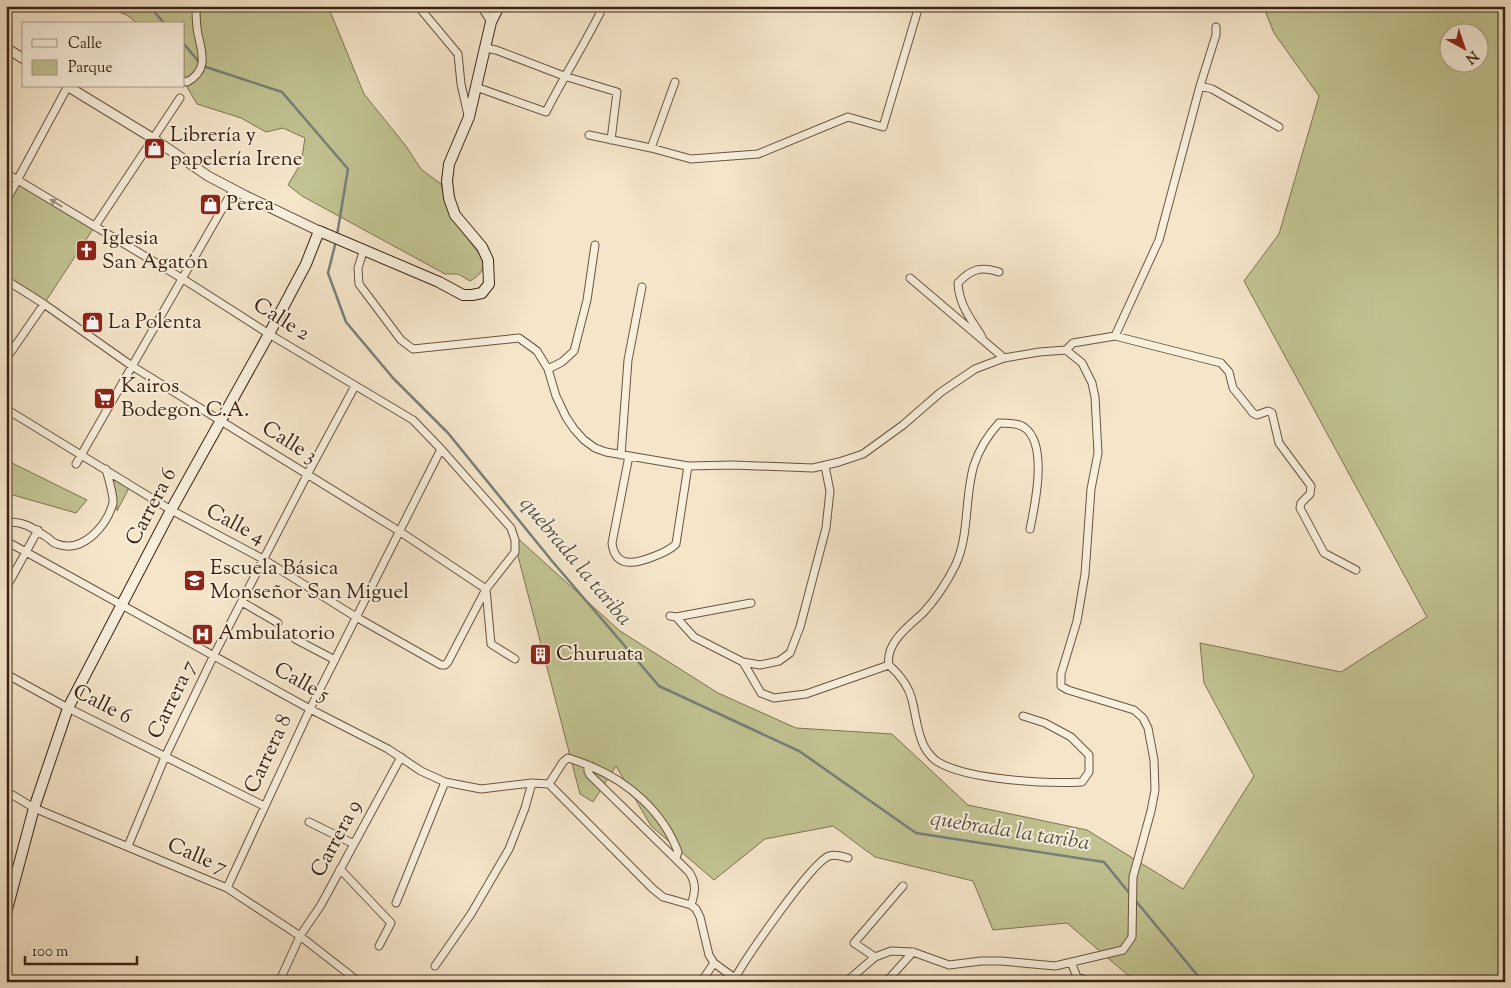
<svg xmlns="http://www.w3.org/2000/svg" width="1511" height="988" font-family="'Sorts Mill Goudy',serif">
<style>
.green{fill:#c2c392;stroke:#7e7352;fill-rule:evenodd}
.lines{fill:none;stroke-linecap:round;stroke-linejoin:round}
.stream{stroke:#777f7a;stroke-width:2.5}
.minor-casing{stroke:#685440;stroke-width:9}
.tertiary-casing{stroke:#685440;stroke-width:11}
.secondary-casing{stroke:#392312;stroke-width:12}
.minor{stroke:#f8efdd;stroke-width:7}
.tertiary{stroke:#f8efdd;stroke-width:9}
.secondary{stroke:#f8efdd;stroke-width:10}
.oneway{fill:#a29382}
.labels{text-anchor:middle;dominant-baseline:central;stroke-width:4;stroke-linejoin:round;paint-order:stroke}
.poi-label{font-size:21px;fill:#392312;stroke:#f8efdd;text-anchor:start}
.street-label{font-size:21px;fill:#392312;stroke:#f8efdd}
.water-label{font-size:22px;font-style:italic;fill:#585146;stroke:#f8efdd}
</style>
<rect width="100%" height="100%" fill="#f5e6ca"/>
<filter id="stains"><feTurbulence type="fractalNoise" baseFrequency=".004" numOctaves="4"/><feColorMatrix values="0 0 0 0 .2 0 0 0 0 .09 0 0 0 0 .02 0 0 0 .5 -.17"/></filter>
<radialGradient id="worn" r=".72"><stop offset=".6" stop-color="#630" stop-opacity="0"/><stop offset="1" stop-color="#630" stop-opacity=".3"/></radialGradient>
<!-- green -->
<path class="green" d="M101 6H328L364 94 406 146 421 169 441 184 451 217 484 260C483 272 480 275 470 281L458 274H445L302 196 288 185 301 163 305 138 283 128 266 132 241 118 197 104 184 82V24H138L127 15Z
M1263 6H1505V982H1131L1130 977 1067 923 993 930 973 881 875 857 833 826 765 839 714 880 651 826 616 766 593 802 580 794 512 533 620 631 718 693 796 728 892 734 968 805 1087 830 1183 889 1254 776 1204 683 1200 643 1341 672 1427 617 1244 281 1279 234 1319 96 1274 33ZM1448 32H1478V62H1448Z
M17 180 95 226 44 304 6 280V201Z
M6 460 87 500 76 513 6 493Z
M111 476 129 488 117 511 116 493Z"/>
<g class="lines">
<!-- stream -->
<path class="stream" d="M149 6 165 24
M184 44 199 62
M203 66 282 92 348 169 337 235
M336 241 328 273 346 322 393 378 448 433 552 561 659 686 799 751 916 833 1104 862 1130 894
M1135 900 1203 982"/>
<defs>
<path id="minor" d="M418 6 458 54 461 84 468 115
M481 6 491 22
M485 48 496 50 564 76 617 92 611 140
M184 81 187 82C209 70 202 53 198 34 196 25 196 15 196 6
M1200 86 1212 89 1279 127
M476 87 546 112C563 78 583 47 600 13
M589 135 651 148 691 159 758 154 848 117 883 127 919 6
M651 148 675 82
M6 173 183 279 269 334 413 420 441 449 511 528 515 540V552L486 589 448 662 445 665H441L356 617 263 559 171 510 6 409
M6 201 68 86
M95 226 180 98
M364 249 358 268 359 284 401 340 413 349 519 338 537 351 548 369 556 396 566 417 574 429 584 440 595 448 606 452 688 466 733 465 813 468 839 462 863 454 903 425 941 392 975 369 1004 358 1039 352 1066 350 1082 363 1092 383 1095 397 1098 453 1091 489 1085 574 1077 621 1061 674V686L1068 690 1134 710 1143 718 1148 728 1154 760 1155 790 1151 811 1133 877 1132 937 1123 950 1055 966 1001 961H981L949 965 913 952 891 951 875 957 846 982
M910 278 1004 358
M6 280 44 304 132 366 399 531 486 589 491 644 515 659
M1115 336 1159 240 1200 86 1216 35V27
M982 337C971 319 959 305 958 283 971 269 981 266 999 272
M1066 350 1073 343 1115 336 1221 363 1229 372 1233 388 1253 413 1257 415 1268 411 1272 413 1279 443 1311 486 1310 494 1301 503 1300 508 1324 553 1356 570
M6 359 44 304
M548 369 562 362 574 351 587 300 595 245
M621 455 628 360 642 287
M629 456 612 543C615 570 638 563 655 556 663 553 670 550 676 544L688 466
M76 464 233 190
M6 522C22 521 32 527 45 536 49 538 53 543 57 544 83 554 107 525 113 503 114 496 108 477 106 469
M6 541 310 709 388 749 421 771 445 782 481 789 532 783 549 784 653 889 663 897 691 905 696 909 700 917 709 955 714 963 740 982
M6 588 38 530
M242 602 278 623
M670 616 676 617 694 637 743 662 761 693 774 698 806 694 889 665C885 643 909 626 923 613 935 600 947 582 955 566 970 535 964 498 974 465 979 450 988 435 999 423 1007 423 1019 423 1025 428 1048 445 1035 505 1030 529
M676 617 751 603
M295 639 335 660
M743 662 760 665 779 661 790 653 800 627 826 528 830 491 825 466
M889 665C899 674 909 687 912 700 916 715 917 734 925 748 928 753 934 760 938 762 968 780 1047 784 1082 782L1089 772V755L1071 737 1045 723 1023 716
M6 674 68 708 264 806
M588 765V771L590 775 689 872C697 884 695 893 691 905
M549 784 563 762 568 758C575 760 583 763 590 766 629 782 663 812 678 852L676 858
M6 791 34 808 227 888 300 936 359 982
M309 822 354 844
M128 846 165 757 214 655 307 475 355 386
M340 869 391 923 379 946
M227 888 310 709 441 449
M396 903 445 782
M875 957 854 943 903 886
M1071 962 1077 977 1092 982
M435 966 471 914 509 849 525 808 532 783
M735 978C746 958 811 863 829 856 835 854 842 856 848 858
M279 982 300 936 321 905 401 757
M701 982 714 963
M886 982 913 952"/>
<path id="tertiary" d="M6 48 24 59
M67 86 154 139 208 176 246 196 319 231"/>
<path id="secondary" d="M6 913 34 808 68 708 171 510 269 334 306 264 319 231 439 282 463 295H472L482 293 489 284 488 260 482 247 455 215 449 198 447 181 449 164 469 117 491 22 499 6"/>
</defs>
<!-- minor casing -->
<use href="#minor" class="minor-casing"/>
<!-- tertiary casing -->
<use href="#tertiary" class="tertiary-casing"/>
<!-- secondary casing -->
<use href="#secondary" class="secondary-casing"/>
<!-- minor -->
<use href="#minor" class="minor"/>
<!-- tertiary -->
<use href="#tertiary" class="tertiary"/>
<!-- secondary -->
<use href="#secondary" class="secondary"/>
</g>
<!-- one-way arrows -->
<defs><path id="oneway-solid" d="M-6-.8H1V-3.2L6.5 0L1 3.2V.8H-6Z" transform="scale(1.25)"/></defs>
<use class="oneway" href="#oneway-solid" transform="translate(56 203) rotate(-149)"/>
<!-- icons -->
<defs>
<symbol id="shop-square" viewBox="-11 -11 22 22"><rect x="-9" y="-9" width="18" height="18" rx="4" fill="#8f2418" stroke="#f8efdd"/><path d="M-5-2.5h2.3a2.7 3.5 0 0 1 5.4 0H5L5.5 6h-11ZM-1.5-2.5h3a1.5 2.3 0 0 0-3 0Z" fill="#fff"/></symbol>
<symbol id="church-square" viewBox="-11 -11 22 22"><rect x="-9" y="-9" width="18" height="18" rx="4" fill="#8f2418" stroke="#f8efdd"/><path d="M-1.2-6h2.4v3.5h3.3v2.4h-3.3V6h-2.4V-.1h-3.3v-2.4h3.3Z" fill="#fff"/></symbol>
<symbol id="supermarket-square" viewBox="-11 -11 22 22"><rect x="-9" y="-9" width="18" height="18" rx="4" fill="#8f2418" stroke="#f8efdd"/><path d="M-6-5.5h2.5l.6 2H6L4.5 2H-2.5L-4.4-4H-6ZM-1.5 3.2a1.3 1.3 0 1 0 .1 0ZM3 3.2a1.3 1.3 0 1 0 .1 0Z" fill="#fff"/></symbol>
<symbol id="school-square" viewBox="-11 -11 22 22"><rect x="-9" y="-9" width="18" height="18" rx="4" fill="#8f2418" stroke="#f8efdd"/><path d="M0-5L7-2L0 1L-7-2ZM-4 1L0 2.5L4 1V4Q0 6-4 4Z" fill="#fff"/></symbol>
<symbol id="hospital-square" viewBox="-11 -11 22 22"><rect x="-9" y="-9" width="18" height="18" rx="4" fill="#8f2418" stroke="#f8efdd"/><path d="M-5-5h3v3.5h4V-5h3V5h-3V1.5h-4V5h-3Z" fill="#fff"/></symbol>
<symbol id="building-square" viewBox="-11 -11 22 22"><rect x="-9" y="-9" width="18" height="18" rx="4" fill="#8f2418" stroke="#f8efdd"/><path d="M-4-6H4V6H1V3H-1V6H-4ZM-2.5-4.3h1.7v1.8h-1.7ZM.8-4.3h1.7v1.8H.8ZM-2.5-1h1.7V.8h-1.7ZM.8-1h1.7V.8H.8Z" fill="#fff"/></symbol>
</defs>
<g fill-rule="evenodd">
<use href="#shop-square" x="142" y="136" width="25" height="25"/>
<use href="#shop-square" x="198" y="192" width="25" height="25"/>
<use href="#church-square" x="74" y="238" width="25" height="25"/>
<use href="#shop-square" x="80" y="310" width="25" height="25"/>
<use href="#supermarket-square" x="92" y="386" width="25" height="25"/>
<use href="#school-square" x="182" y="568" width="25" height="25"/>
<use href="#hospital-square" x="190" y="622" width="25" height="25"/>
<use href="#building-square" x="528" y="642" width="25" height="25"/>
</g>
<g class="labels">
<!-- poi labels -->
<g class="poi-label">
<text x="170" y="136">Librería y<tspan x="170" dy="24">papelería Irene</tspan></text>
<text x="226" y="205">Perea</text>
<text x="102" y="239">Iglesia<tspan x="102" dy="24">San Agatón</tspan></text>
<text x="108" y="323">La Polenta</text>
<text x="121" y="387">Kairos<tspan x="121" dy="24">Bodegon C.A.</tspan></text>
<text x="210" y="569">Escuela Básica<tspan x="210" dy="24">Monseñor San Miguel</tspan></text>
<text x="218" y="634">Ambulatorio</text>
<text x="556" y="655">Churuata</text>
</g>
<!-- street labels -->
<g class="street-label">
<text transform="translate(281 320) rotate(32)">Calle 2</text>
<text transform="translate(289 443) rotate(32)">Calle 3</text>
<text transform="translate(152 507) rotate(-62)">Carrera 6</text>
<text transform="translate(235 525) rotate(28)">Calle 4</text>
<text transform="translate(301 683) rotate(29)">Calle 5</text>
<text transform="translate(173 700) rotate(-64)">Carrera 7</text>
<text transform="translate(102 705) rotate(27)">Calle 6</text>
<text transform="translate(269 754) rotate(-65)">Carrera 8</text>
<text transform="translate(337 839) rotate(-62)">Carrera 9</text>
<text transform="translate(197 857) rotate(23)">Calle 7</text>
</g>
<!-- water labels -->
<g class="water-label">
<text transform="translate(575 562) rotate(50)">quebrada la tariba</text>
<text transform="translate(1010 832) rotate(9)">quebrada la tariba</text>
</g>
</g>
<!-- margin -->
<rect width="1511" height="988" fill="none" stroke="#f5e6ca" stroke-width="25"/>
<rect x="8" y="8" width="1496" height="973" fill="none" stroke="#392312" stroke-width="2.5"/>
<rect x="12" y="12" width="1486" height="963" fill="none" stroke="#392312"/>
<!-- legend -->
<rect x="22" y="22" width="162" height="65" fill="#f8efdd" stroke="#ac9d8c"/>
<rect x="32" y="39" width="25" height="8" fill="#f8efdd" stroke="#ac9d8c"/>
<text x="68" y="48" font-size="15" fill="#392312">Calle</text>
<rect x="32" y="60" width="25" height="15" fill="#c2c392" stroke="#ac9d8c"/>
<text x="68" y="72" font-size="15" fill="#392312">Parque</text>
<!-- north arrow -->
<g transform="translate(1464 48) rotate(140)"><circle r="24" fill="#f8efdd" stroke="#ac9d8c"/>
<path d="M0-4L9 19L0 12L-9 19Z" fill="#8f2418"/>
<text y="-8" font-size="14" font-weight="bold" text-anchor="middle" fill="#392312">N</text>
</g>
<!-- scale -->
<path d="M25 956v8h112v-8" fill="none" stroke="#392312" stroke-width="2.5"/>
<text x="32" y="956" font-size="15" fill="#392312" stroke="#f8efdd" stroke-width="4" paint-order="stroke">100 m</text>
<rect width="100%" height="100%" filter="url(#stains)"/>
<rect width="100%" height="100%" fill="url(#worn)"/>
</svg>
